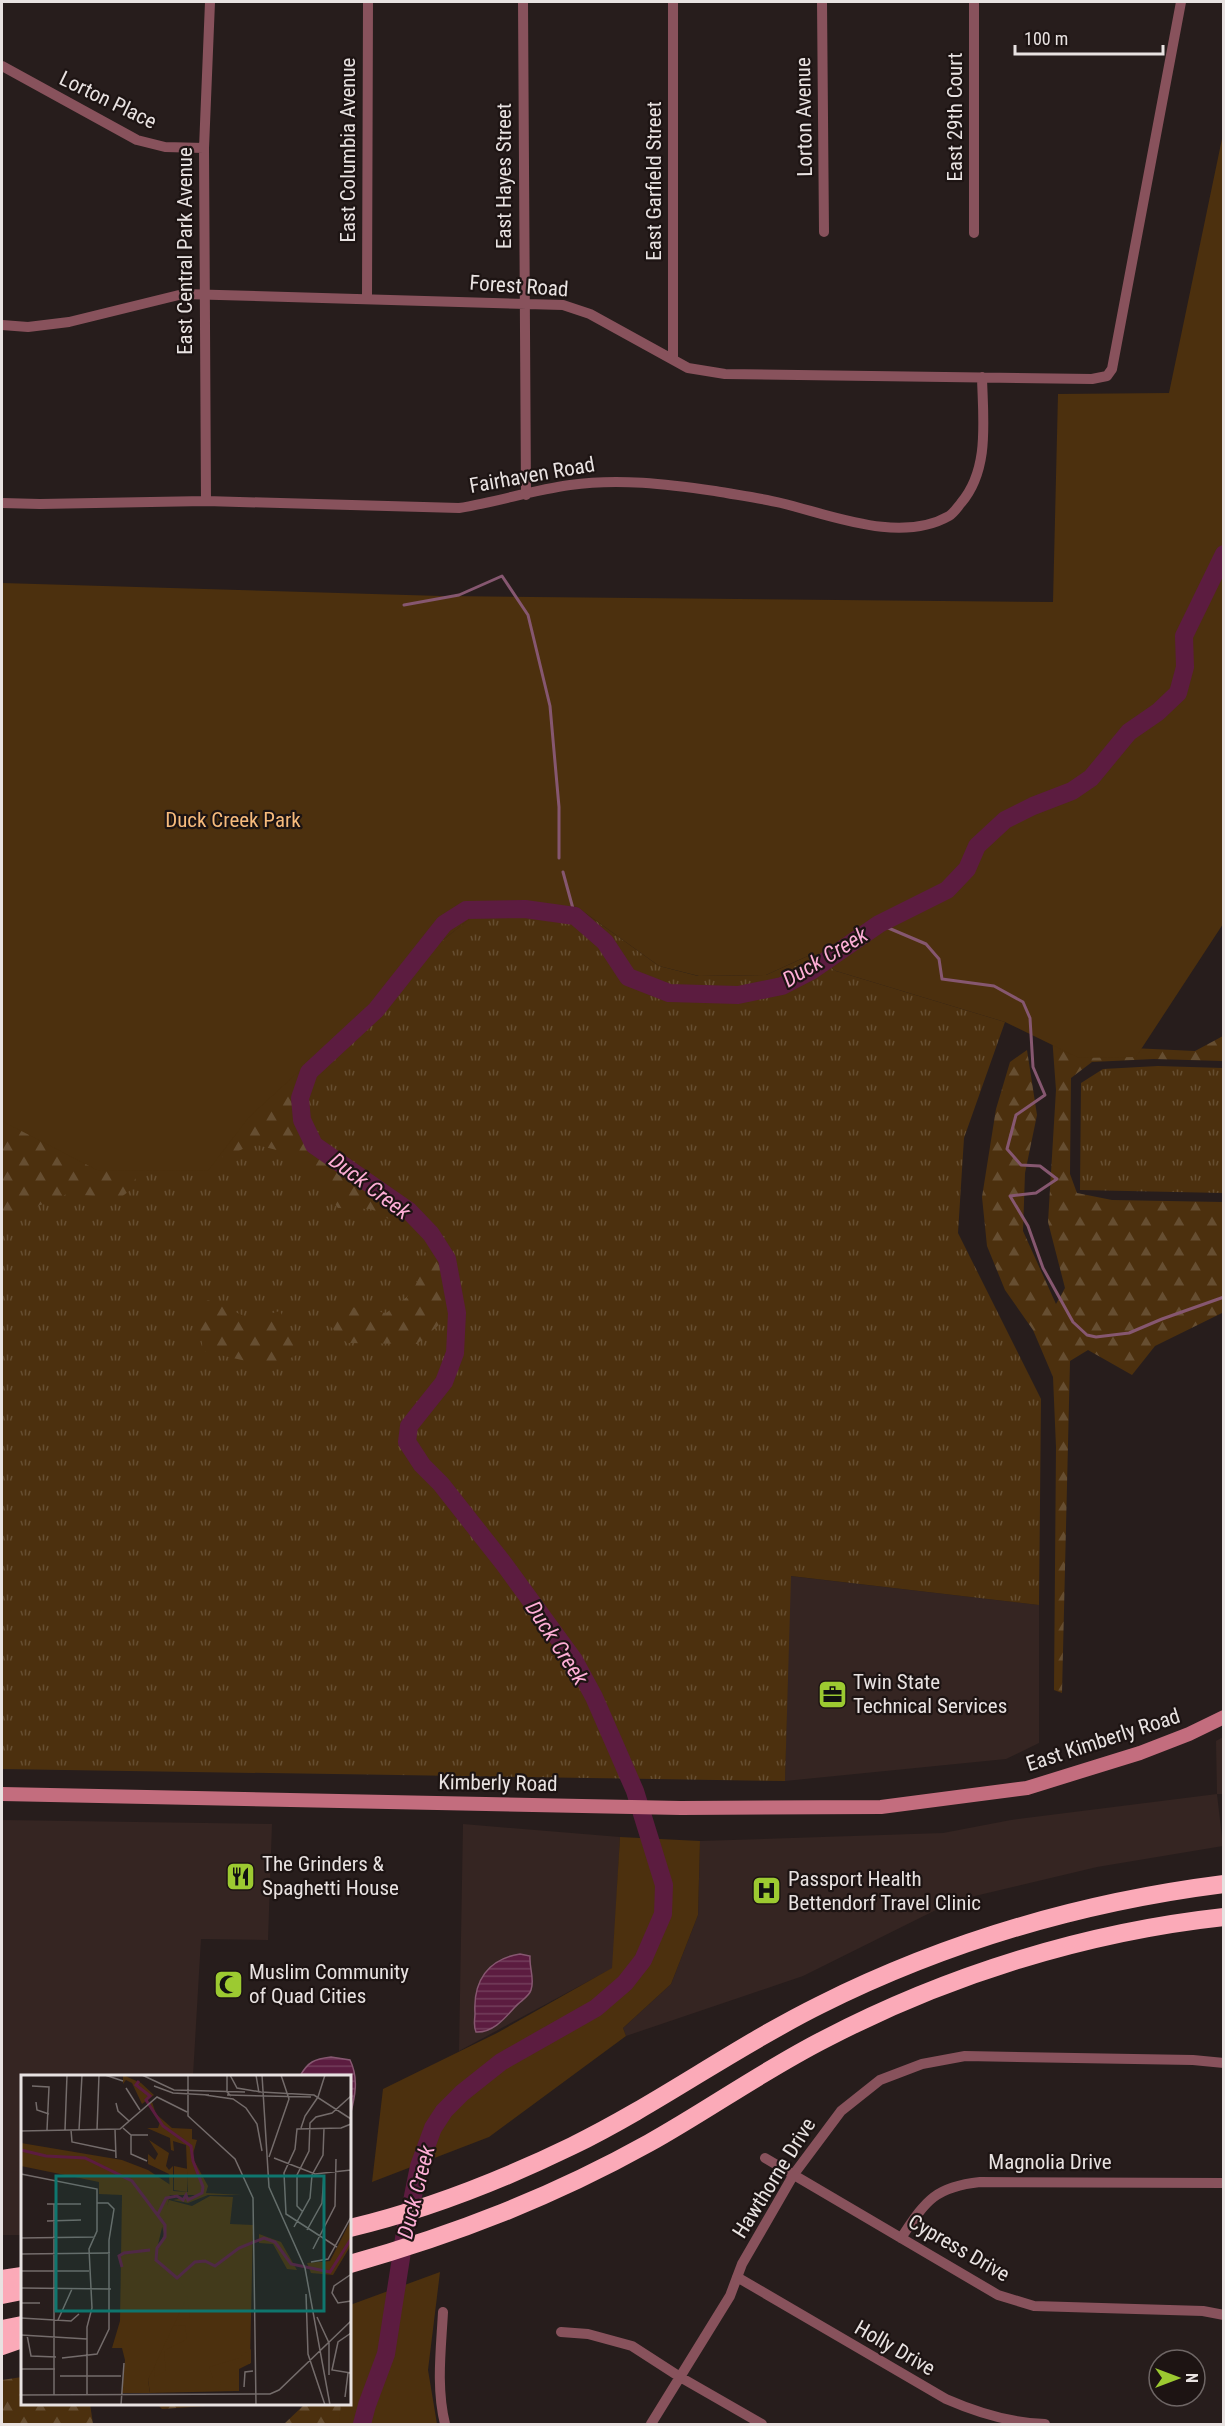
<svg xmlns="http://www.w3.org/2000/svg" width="1225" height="2426" font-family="'Roboto Condensed',sans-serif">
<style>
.built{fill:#352522}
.grass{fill:url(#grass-tufts)}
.forest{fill:url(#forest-firs)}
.green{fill:#4c300e}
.water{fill:url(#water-rules);stroke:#865770;stroke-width:1.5}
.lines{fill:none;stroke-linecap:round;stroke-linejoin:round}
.stream{stroke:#865770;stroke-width:3}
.river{stroke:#5c1c40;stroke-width:18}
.minor{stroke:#88525c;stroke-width:10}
.secondary{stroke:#c36d7e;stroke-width:14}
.motorway{stroke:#fbaab8;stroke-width:18}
.labels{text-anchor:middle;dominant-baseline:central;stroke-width:4.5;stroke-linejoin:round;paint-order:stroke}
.street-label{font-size:21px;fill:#e8e2e1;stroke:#1d1413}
.park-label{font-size:21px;fill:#f7bb7c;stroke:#1d1413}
.poi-label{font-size:21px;fill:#e8e2e1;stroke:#1d1413;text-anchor:start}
.water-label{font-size:22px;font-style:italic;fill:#feaed6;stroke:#1d1413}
.inset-river{fill:none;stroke:#5c1c40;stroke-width:3}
.inset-road{fill:none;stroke:#746c6b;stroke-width:1.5}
.view{fill:#0f766e;fill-opacity:0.15;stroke:#0f766e;stroke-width:3}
.inset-edge{fill:none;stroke:#e8e2e1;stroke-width:3}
</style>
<defs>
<pattern id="grass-tufts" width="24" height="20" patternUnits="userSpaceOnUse" patternTransform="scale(1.5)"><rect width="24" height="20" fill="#4c300e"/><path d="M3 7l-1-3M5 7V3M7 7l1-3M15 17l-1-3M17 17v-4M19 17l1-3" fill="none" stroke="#664e31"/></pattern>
<pattern id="forest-firs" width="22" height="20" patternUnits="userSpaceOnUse" patternTransform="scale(1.5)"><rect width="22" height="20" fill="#4c300e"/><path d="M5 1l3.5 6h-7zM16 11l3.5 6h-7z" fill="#664e31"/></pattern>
<pattern id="water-rules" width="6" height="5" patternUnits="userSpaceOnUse" patternTransform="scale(1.5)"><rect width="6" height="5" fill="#5c1c40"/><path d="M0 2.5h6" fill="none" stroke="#733d5b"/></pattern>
</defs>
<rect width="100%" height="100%" fill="#271d1c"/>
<!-- built -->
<path class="built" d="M790 1576 1039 1605V1743L1006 1759 785 1781Z
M1223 1737V1794H1217L1223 1846 1097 1867 954 1901 803 1976 626 2036 623 2028 671 1984 698 1915 700 1841 943 1833 1011 1820 1217 1794 1216 1741Z
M2 1820 272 1824 268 1940 201 1939 193 2076H22V2235H2Z
M463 1824 620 1837 613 1968 459 2051Z"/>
<!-- grass -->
<path class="grass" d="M490 902 577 907 659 966 698 976 766 975 810 955 836 971 1005 1022 964 1138 958 1233 1041 1399 1039 1605 791 1576 785 1781 2 1769V1121L248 1118 438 944Z
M1158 1066 1223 1068V1193L1080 1190 1081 1083 1103 1069Z"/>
<!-- forest -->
<path class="forest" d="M355 1024 297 1080 293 1105 300 1135 327 1162 419 1227 444 1270 447 1318 417 1344 347 1343 323 1319 346 1306 386 1313 412 1293 428 1257 415 1234 371 1209 338 1208 300 1156 253 1144 224 1158 206 1145 338 1027Z
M1052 1036 1110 1047 1195 1051 1223 1036V1061L1154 1059 1092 1062 1071 1078 1070 1174 1077 1193 1112 1200 1223 1202 1224 1312 1155 1346 1132 1375 1088 1350 1070 1361 1062 1693 1054 1690 1056 1447 1053 1377 1033 1330 1005 1290 987 1246 982 1197 996 1109 1010 1062 1027 1050 1037 1115 1025 1173 1023 1231 1056 1304 1065 1288 1048 1222 1056 1090Z
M2 1100 129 1156 137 1185 120 1198 67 1194 2 1221Z
M208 1300 251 1319 280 1311 301 1353 278 1364 246 1361 203 1351 197 1308Z
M382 2299 349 2418 340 2424H284L305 2404H350Z
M22 2377V2404H90L93 2424 2 2423V2380Z
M157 2404H234L162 2409Z"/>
<!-- green -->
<path class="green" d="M1223 134V924L1136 1057 1079 1058 1005 1022 836 971 810 955 766 975 699 976 659 966 577 907 491 902 438 944 248 1118 208 1171 97 1170 2 1121V583L441 596 1053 602 1058 394 1169 393Z
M620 1837 700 1841 698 1915 671 1984 623 2028 626 2036 489 2137 372 2182 383 2089 497 2033 612 1968Z
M440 2272 428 2370 437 2424H339L341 2404H350V2305Z"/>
<!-- water -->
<path class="water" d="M520 1954 530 1956C529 1968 535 1979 531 1990 529 1997 520 2001 515 2007 505 2018 493 2033 476 2032 473 2025 475 2020 475 2013 473 1981 488 1959 520 1954Z
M331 2057 350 2060C359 2078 355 2097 350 2116V2076H300C308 2062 314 2059 331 2057Z"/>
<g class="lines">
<!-- stream -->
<path class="stream" d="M404 605 459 595 502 576 528 615 550 706 559 807V858
M563 872 575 916
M879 924 926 944 939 959 942 979 994 986 1023 1002 1030 1018 1033 1067 1045 1095 1016 1115 1007 1149 1021 1165 1040 1166 1057 1179 1036 1193 1010 1196 1028 1226 1043 1268 1073 1322 1087 1335 1096 1337 1129 1333 1162 1319 1224 1297"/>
<!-- river -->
<path class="river" d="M362 2424 367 2405 386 2354 408 2213 411 2206 419 2166 433 2128 444 2111 462 2093 501 2062 596 2008 625 1983 643 1960 663 1914 664 1885 635 1791 594 1697 574 1660 504 1564 441 1484 422 1465 407 1442 409 1426 444 1382 455 1353 457 1313 447 1259 431 1234 409 1211 314 1145 302 1120 300 1098 309 1072 376 1010 444 924 466 910 525 909 575 916 605 942 628 977 669 993 738 995 782 986 811 971 879 924 947 890 967 869 977 846 1005 820 1033 806 1072 791 1091 778 1129 732 1158 712 1178 693 1185 667 1184 636 1224 554"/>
<!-- minor -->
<path class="minor" d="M523 2 526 495
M673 2V360
M822 2 824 232
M2 66 137 140 165 147 204 148
M974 233V2
M367 299 368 2
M2 325 28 327 69 322 183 294 563 305 590 314 688 368 725 374 1092 379 1107 376 1112 369 1181 2
M206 501 204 148 210 2
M2 503 40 504 206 501 459 508C497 502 533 490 570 485 618 478 667 484 715 491 737 495 760 498 781 503 831 515 900 544 949 516 954 513 957 508 961 503 990 469 983 420 982 377
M765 2158 998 2295 1034 2306 1203 2311 1224 2315
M901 2238C926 2201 934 2187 980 2182L1224 2183
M737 2277 946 2399C978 2413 1010 2423 1045 2424
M443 2312C441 2350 436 2387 445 2424
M561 2332 588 2334 632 2346 680 2377 762 2424
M651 2424 730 2296 742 2264 794 2174 841 2111 880 2080 922 2064 965 2056 1193 2060 1224 2063"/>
<!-- secondary -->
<path class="secondary" d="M2 1794 681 1808 881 1807 1027 1788 1140 1753 1189 1734 1224 1717"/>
<!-- motorway -->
<path class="motorway" d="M350 2228C426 2210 502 2180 572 2146 658 2104 735 2047 820 2005 948 1941 1082 1902 1224 1884
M350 2264C456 2234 552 2197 649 2143 708 2110 764 2070 825 2039 948 1975 1086 1932 1224 1917
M2 2279 22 2276
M2 2295 22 2291
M2 2329 22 2325
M2 2346 22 2339"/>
</g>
<!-- icons -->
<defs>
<symbol id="office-square" viewBox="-11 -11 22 22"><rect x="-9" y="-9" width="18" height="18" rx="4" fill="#9cca31" stroke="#1d1413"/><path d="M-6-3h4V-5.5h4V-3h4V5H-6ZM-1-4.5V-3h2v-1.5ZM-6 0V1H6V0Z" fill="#111"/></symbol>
<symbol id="restaurant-square" viewBox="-11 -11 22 22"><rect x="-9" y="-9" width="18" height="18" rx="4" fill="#9cca31" stroke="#1d1413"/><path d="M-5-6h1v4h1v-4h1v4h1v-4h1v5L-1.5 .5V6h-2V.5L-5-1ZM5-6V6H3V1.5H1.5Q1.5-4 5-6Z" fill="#111"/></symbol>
<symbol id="hospital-square" viewBox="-11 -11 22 22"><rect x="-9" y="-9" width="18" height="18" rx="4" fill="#9cca31" stroke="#1d1413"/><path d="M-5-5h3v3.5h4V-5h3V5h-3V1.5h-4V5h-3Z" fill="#111"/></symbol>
<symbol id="mosque-square" viewBox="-11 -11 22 22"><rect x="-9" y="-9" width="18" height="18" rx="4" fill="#9cca31" stroke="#1d1413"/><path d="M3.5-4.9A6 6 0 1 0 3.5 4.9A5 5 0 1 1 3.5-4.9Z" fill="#111"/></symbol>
</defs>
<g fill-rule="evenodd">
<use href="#office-square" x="816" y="1678" width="33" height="33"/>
<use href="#restaurant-square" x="224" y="1860" width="33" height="33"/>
<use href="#hospital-square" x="750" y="1874" width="33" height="33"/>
<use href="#mosque-square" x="212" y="1968" width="33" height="33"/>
</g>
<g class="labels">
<!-- street labels -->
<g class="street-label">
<text transform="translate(108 100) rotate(26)">Lorton Place</text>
<text transform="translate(804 117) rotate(-91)">Lorton Avenue</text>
<text transform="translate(955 117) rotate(-90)">East 29th Court</text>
<text transform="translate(348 150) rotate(-90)">East Columbia Avenue</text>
<text transform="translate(504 176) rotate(-90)">East Hayes Street</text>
<text transform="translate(654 181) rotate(-90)">East Garfield Street</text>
<text transform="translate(185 251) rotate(-90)">East Central Park Avenue</text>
<text transform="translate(519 286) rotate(4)">Forest Road</text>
<text transform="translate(532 475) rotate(-10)">Fairhaven Road</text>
<text transform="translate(1103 1740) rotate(-18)">East Kimberly Road</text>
<text transform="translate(498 1783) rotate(1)">Kimberly Road</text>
<text x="1050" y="2162">Magnolia Drive</text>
<text transform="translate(774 2178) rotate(-58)">Hawthorne Drive</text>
<text transform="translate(959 2248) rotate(30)">Cypress Drive</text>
<text transform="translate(895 2348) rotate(30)">Holly Drive</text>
</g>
<!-- park labels -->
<g class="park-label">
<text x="233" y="820">Duck Creek Park</text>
</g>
<!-- poi labels -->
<g class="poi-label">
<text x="853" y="1682">Twin State<tspan x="853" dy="24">Technical Services</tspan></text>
<text x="262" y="1864">The Grinders &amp;<tspan x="262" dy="24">Spaghetti House</tspan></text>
<text x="788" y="1879">Passport Health<tspan x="788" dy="24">Bettendorf Travel Clinic</tspan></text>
<text x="249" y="1972">Muslim Community<tspan x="249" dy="24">of Quad Cities</tspan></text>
</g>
<!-- water labels -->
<g class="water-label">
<text transform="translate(825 957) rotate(-31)">Duck Creek</text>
<text transform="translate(370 1186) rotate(37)">Duck Creek</text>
<text transform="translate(557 1643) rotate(57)">Duck Creek</text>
<text transform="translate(416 2192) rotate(-76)">Duck Creek</text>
</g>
</g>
<!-- overview -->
<g transform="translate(21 2075)">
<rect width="330" height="330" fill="#271d1c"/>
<path d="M153 91 167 94 166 117 153 115ZM189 121 212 122 209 149 232 150 229 289H216V316L129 318 127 305 158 209 134 182 143 159 140 147 148 125 171 131Z" fill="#4c300e"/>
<path d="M102 0 120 8 133 20 121 29 111 8 105 5 102 9ZM131 27 135 39 151 53 171 54V64L176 65 171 82 187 111 185 118 221 120H187L167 128 152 125 178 120H149L148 99 127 89V79L134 85 137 79 128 65 148 78 145 91 148 95 152 91V116L167 117 165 70 152 66 153 76 150 75 149 63 126 53H137L139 47 127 30ZM166 221 169 243 153 245 162 222ZM164 250 166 264 143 276 145 296 133 302 135 280 149 251ZM230 274V288L218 294V316H197L200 307 192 303 188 292 218 283Z" fill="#4c300e"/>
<path d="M0 68 101 85 127 95 151 111 134 182 164 213V226L127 305 129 318H101L104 285 101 273H91L99 246 101 120 78 119V107L0 91ZM330 145V170L312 200 290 198 286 188 309 186ZM238 159 260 167 276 195 266 194 252 169 238 168Z" fill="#4c300e"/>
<path class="inset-river" d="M118 6 115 10 129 21 125 25 142 51 170 71 172 86 182 112 181 118 167 125 165 120 162 125 156 121 145 123 137 139M0 75 25 81 64 83 111 106 144 150V162L136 173 135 185 156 203 174 187 184 186 194 191 218 173 243 163 254 167 270 189 309 197 330 164M101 192 98 181 103 178 129 175"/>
<path class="inset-road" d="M84 0 102 6M121 0 153 15 224 17M167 0V41L214 84 232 123 235 330M206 0V17L210 21M209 0 216 13 240 17M235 0 238 18M241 0 248 112 284 193 309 330M11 11 28 12 26 55M133 11 152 18 188 20M105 13 119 35M240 17 293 20 330 44M184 20 212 24 225 33 236 49 241 76M206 20 290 22M297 22 304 0M15 27 16 35 28 39M95 28 97 36 108 46M102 53 110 60H127M280 53 284 41 297 22M94 54 95 83M44 55 46 0M50 55 51 67 94 76M58 55 61 0M76 55 78 0M0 56 99 54 136 22 166 37M110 60V79L126 86M330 78V131M248 82 268 24 260 0M253 83 294 99 330 95M0 99 76 114V156L68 174 71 233 66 252V320M26 129H60M33 129V320M282 137 276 131V100L288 76 289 48 295 42 311 38 330 21M26 146 60 145M273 152 289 123 291 100 302 80 303 53M286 155 301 128 303 100M0 163 74 162M316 172 265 139 263 98 274 74 276 54 320 53 330 49M292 174 314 131 315 84M0 179 89 178M290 187 307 184 330 142M0 196H68M329 200 313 211 311 218 317 228 330 226M0 213 90 214M285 219 287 279 304 330M0 228H19M296 242 308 268V300M0 243 50 246 58 239M37 245 51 214M330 258 317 267 311 295 330 298M0 260 66 264M6 260 10 281 35 282M41 283 76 279 88 254V165L93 134 87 128H76M0 294H34M39 301H100M223 312 224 297 232 296M0 320 249 319 258 315 330 246M324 322 327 298M100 330 103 288"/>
<path class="view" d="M35 101H303V236H35Z"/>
<rect width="330" height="330" class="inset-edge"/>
</g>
<!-- border -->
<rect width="1225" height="2426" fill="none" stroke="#e8e2e1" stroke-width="6"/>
<!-- north arrow -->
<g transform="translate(1177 2378) rotate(90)"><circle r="28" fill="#1d1413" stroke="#6e6665" stroke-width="1.5"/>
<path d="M0-4.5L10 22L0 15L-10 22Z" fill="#9cca31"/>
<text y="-9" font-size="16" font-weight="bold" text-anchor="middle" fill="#e8e2e1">N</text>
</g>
<!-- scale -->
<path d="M1015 45v9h148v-9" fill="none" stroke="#e8e2e1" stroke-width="3"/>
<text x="1024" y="45" font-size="18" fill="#e8e2e1" stroke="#1d1413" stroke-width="4.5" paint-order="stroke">100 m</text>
</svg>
